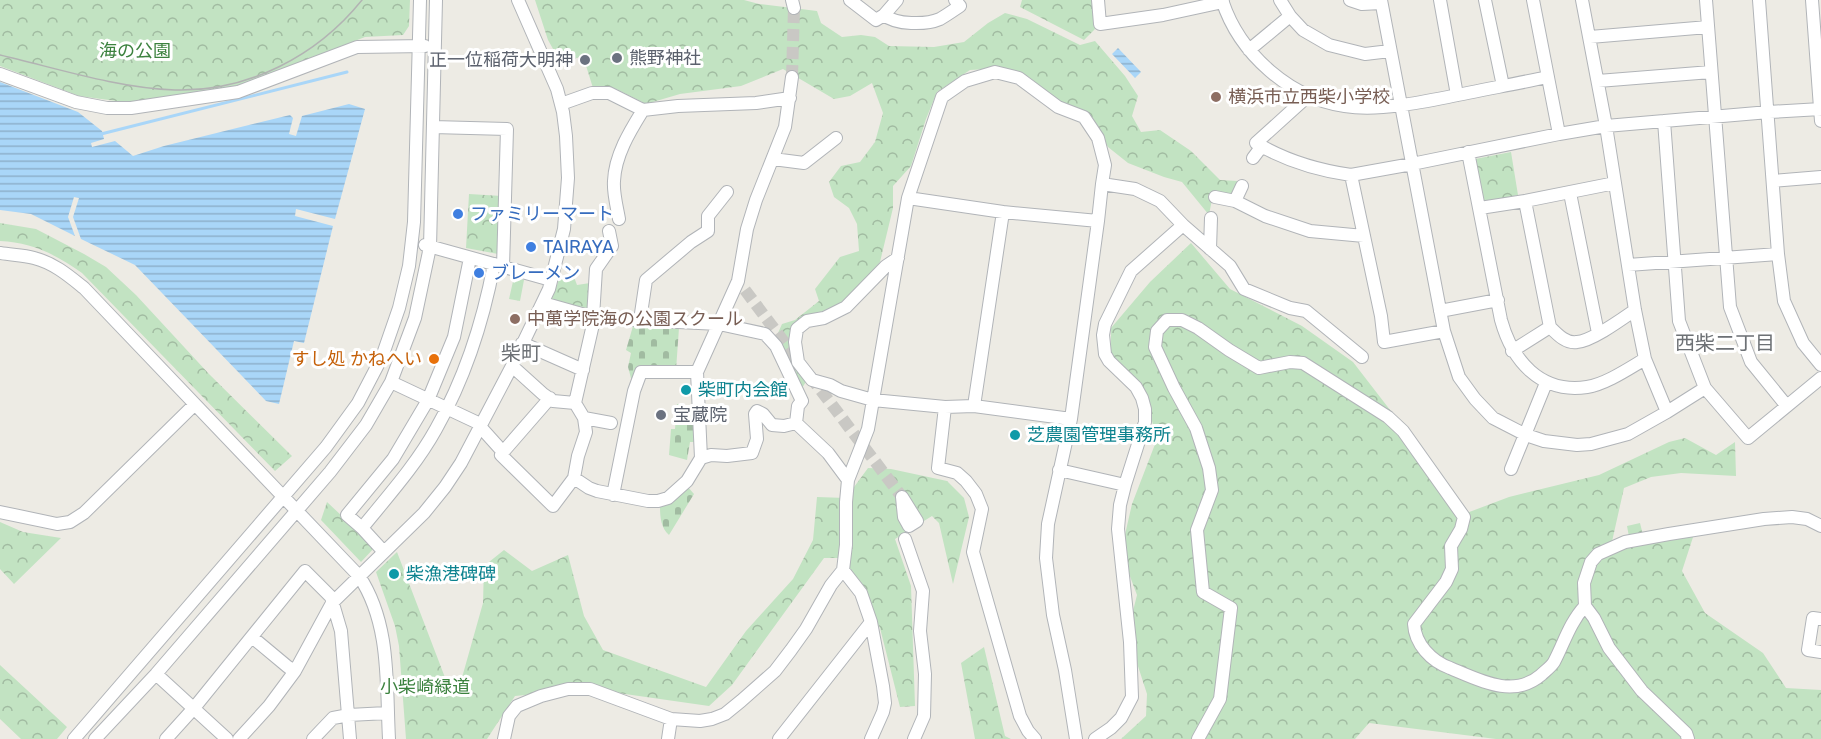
<svg xmlns="http://www.w3.org/2000/svg" width="1821" height="739" font-family="Rubik,'Noto Sans JP',sans-serif">
<style>
.forest{fill:url(#forest-crowns)}
.cemetery{fill:url(#cemetery-stones)}
.water{fill:url(#water-rules)}
.lines{fill:none;stroke-linecap:round;stroke-linejoin:round}
.stream{stroke:#a9d6f8;stroke-width:3}
.minor-tunnel{stroke:#c9c8c4;stroke-width:12;stroke-dasharray:12 6;stroke-linecap:butt}
.minor-casing{stroke:#b1b4b8;stroke-width:14}
.minor{stroke:#fff;stroke-width:12}
.tram{stroke:#b2b3b3;stroke-width:1.5}
.worship-dot{fill:#6b7280;stroke:#fff;stroke-width:2}
.education-dot{fill:#8d6e63;stroke:#fff;stroke-width:2}
.shop-dot{fill:#3f7fe0;stroke:#fff;stroke-width:2}
.food-dot{fill:#e8710a;stroke:#fff;stroke-width:2}
.culture-dot{fill:#0f9aa8;stroke:#fff;stroke-width:2}
.labels{text-anchor:middle;dominant-baseline:central;stroke-width:6;stroke-linejoin:round;paint-order:stroke}
.park-label{font-size:18px;fill:#3c823f;stroke:#fff}
.worship-label{font-size:18px;fill:#5b616d;stroke:#fff;text-anchor:start}
.education-label{font-size:18px;fill:#785e54;stroke:#fff;text-anchor:start}
.shop-label{font-size:18px;fill:#366cbe;stroke:#fff;text-anchor:start}
.food-label{font-size:18px;fill:#c56008;stroke:#fff;text-anchor:end}
.culture-label{font-size:18px;fill:#0d838f;stroke:#fff;text-anchor:start}
.neighbourhood-label{font-size:20px;fill:#6d7175;stroke:#fff}
</style>
<defs>
<pattern id="forest-crowns" width="20" height="18" patternUnits="userSpaceOnUse" patternTransform="scale(1.5)"><rect width="20" height="18" fill="#c2e3c2"/><path d="M2 6a3 3 0 1 1 6 0M12 15a3 3 0 1 1 6 0" fill="none" stroke="#a1bba1"/></pattern>
<pattern id="cemetery-stones" width="16" height="16" patternUnits="userSpaceOnUse" patternTransform="scale(1.5)"><rect width="16" height="16" fill="#c2e3c2"/><path d="M2 7V4a2 2 0 0 1 4 0v3zM10 15v-3a2 2 0 0 1 4 0v3z" fill="#a1bba1"/></pattern>
<pattern id="water-rules" width="6" height="5" patternUnits="userSpaceOnUse" patternTransform="scale(1.5)"><rect width="6" height="5" fill="#a9d6f8"/><path d="M0 2.5h6" fill="none" stroke="#8db1cc"/></pattern>
</defs>
<rect width="100%" height="100%" fill="#edebe4"/>
<!-- forest -->
<path class="forest" d="M0 0H410L409 26 403 35 365 37 238 87 131 103 79 96 0 66Z
M535 0H744L759 4 817 11 821 23 842 37 861 35 875 37 889 46 934 47 964 42 988 23 1005 13 1027 19 1080 45 1095 41 1125 76 1138 96 1132 116 1141 132 1160 130 1191 151 1220 180 1238 181 1231 194H1213L1209 215 1182 182 1164 177 1128 163 1108 147 1089 114 1063 105 1029 77 1004 68 970 70 937 92 926 119 911 166 893 186V208L880 262 850 299 803 320 793 332 808 378 801 390 774 342 782 324 795 320 819 301 815 289 840 257 859 251 857 224 849 208 834 197 829 182 841 166 860 162 875 142 883 113 872 83 850 96 834 99 783 69 741 86 680 94 646 104 616 89 593 88 583 56 561 63 548 40Z
M1022 0H1093L1095 29 1084 40 1020 7Z
M1511 152 1518 195 1482 203 1475 159Z
M469 194 502 196 498 254 466 248Z
M0 223 36 229 84 254 106 267 136 295 209 374 292 456 275 471 82 273C57 255 31 242 0 241Z
M1191 243 1230 289 1302 326 1353 362 1431 463 1464 514 1509 497 1599 475 1669 442 1685 438 1716 455 1735 442 1736 476 1681 473 1651 477 1624 488 1611 546 1630 542 1627 526 1640 523 1644 539 1695 531 1682 571 1705 613 1763 653 1786 688 1821 690V739H1496L1369 723 1355 739H1121L1146 716 1147 694 1136 660 1129 627 1137 595 1128 571 1124 539 1132 504 1157 439 1152 421 1142 396 1111 358V328L1150 282Z
M514 277 524 280 520 301 509 299Z
M560 277H574L577 285 590 283 587 308 551 301Z
M868 468 891 469 947 481 964 498 969 517 953 584 939 523 932 516 895 539 911 586 915 706 900 707 880 628 844 558H824L732 685 709 706 590 689 515 696 487 739H406L399 646 395 626 376 572 397 552 449 688 447 695 458 685 463 674 483 603 484 566 504 550 532 571 568 555 584 616 603 650 706 687 746 631 793 579 813 540 817 497 846 498Z
M327 502 375 547 361 562 321 520Z
M0 522 23 532 61 538 14 584 0 569Z
M984 647 1005 736 1011 739H975L961 663Z
M0 665 67 727 57 739H21L0 719Z"/>
<!-- cemetery -->
<path class="cemetery" d="M633 326 679 328 676 370 640 371 632 382 628 367 631 353 626 350Z
M677 404 692 407 696 442H690L687 460 669 455 671 429H675Z
M687 486 694 494 669 535C660 527 660 515 660 504Z"/>
<!-- water -->
<path class="water" d="M1118 48 1141 72 1135 78 1112 54Z
M0 82 78 112 102 131 104 139 91 143 92 147 115 141 133 156 164 146 290 115 293 118 289 134 296 136 302 116 349 104 365 109 335 219 296 209 295 216 333 226 304 343 294 341 279 404 266 401 135 265 81 239 73 217 79 198 74 197 68 217 75 236 31 214 0 210Z"/>
<g class="lines">
<!-- stream -->
<path class="stream" d="M101 134 347 72"/>
<!-- minor-tunnel -->
<path class="minor-tunnel" d="M792 77 794 8
M745 290 799 362
M810 376 902 497"/>
<defs>
<path id="minor" d="M792 0 794 8
M850 0 876 20 884 15 897 0
M1098 0 1100 24 1163 15 1223 2
M1222 0C1231 28 1248 52 1270 71 1327 120 1381 110 1448 97 1481 90 1515 84 1548 77
M1280 0 1290 16 1303 30 1329 45 1365 54 1390 51
M1350 0 1362 4 1381 3
M1381 0 1444 331 1459 377 1475 399 1493 418 1526 435 1544 441 1577 445 1591 444 1628 434 1667 412
M1440 0 1457 95
M1485 0 1503 86
M1533 0 1559 134
M1582 0 1606 126 1635 310 1645 359 1667 412 1705 388
M1706 0 1730 307 1751 362 1786 405
M1759 0 1778 254 1784 301 1803 343 1821 365
M1812 0 1821 121
M884 15C896 25 926 25 940 19 947 15 954 10 960 6L955 0
M1590 37 1708 27
M1249 50 1290 16
M0 74 76 102 107 108H131L238 92 357 47 425 46
M1598 81 1711 72
M1309 95 1256 143C1286 161 1316 170 1351 175L1381 316 1384 342 1444 331
M561 104 592 93H609L643 110 678 106 756 103 790 98
M1664 121 1679 321 1705 388 1748 438 1821 378
M433 127 507 129 503 267
M1468 152 1501 320C1512 360 1540 394 1587 387 1606 384 1628 369 1645 359
M1253 158 1262 146
M773 159 804 163 836 138
M1351 175 1412 164 1559 134 1606 126 1769 112 1821 109
M1773 181 1821 177
M1615 183 1525 201 1550 327C1557 334 1566 344 1577 342 1592 341 1622 319 1635 310
M1570 193 1598 333
M1215 197 1235 201 1265 216 1310 231 1364 236
M908 198 942 97 965 81 995 72 1019 78 1058 107 1084 117 1098 138 1105 165 1102 184 1098 221 1071 419 1048 524 1046 558 1053 615 1065 670 1076 739
M1235 201 1242 186
M1480 208 1525 201
M619 219C617 207 613 193 614 181 615 155 630 131 643 110
M1183 225 1230 266 1244 289 1290 308 1306 311 1362 357
M425 245 551 280
M1210 249 1211 218
M0 253C11 255 23 255 34 258 54 263 69 276 84 288L359 576C391 624 386 684 389 739
M898 258 886 266 846 307 824 318 807 321 797 329 795 342 798 362 812 380 830 385 841 391 873 400 945 407 974 406 1071 419
M1628 265 1778 254
M543 303 596 318 719 324 765 334 776 346 802 401 798 406 796 423 828 453 848 480
M1440 311 1498 300
M640 320 646 280 691 242 708 231V216L727 192
M522 343 583 370
M1512 351 1550 327
M512 366 543 394 553 401 575 403
M391 382 476 422 503 452 501 455 553 506 574 478 578 456 586 432 584 418 575 403 594 320 593 317 596 269 612 246 609 231
M974 406 1003 212
M945 407 938 468 957 473 966 481 976 494 982 509 973 552 1020 716 1028 731 1035 739
M584 418 611 423
M503 452 550 398
M701 458 711 455 727 456 752 453 757 439 755 414 757 411 763 414 772 425 784 426 796 423
M1511 469 1546 383
M1059 470 1125 485
M574 478 589 488 597 491 648 501H658L668 498 687 481 701 458 697 372 738 281 747 229 756 200 785 127 792 77
M613 495 634 391 641 372H697
M902 497 917 521 909 526 904 517Z
M0 512 57 524 70 522 84 513 194 405
M362 528C388 496 416 465 436 429 465 378 483 322 494 264
M905 539 923 591 920 631 925 674 924 716 914 739
M384 552 362 528 347 515 393 459 428 400 454 337 470 258
M843 570 861 593 871 622 883 686 885 703 883 712 871 739
M1821 619 1813 618 1808 650 1821 652
M252 637 288 667 295 671
M156 674 227 739
M74 739 326 447 358 403 382 357 399 308 409 266 414 222 420 0
M95 739 156 674 330 472 366 425 391 382 415 318 430 247 436 0
M166 739 194 708 305 571 331 597 341 631 350 739
M239 739 269 706 295 671 332 603 424 513 445 487 461 463 512 366 549 289 564 229 568 178 566 136 563 112 557 89 518 0
M313 739 333 718 349 715 387 713
M504 739 509 716 517 706 541 696 568 689H590L671 719 700 721 712 719 725 714 741 701 775 671 791 650 806 629 831 585 843 570 846 545V502L848 480 868 429 908 198 1003 212 1098 221
M668 739 671 719
M779 739 871 622
M1095 739 1111 728 1121 718 1132 697 1130 642 1118 529 1120 505 1125 485 1145 422V409L1142 398 1136 387 1109 361 1105 354 1103 335 1105 324 1131 271 1183 225 1160 201 1135 189 1102 184
M1198 739 1220 699 1231 608 1203 592 1197 530 1212 490 1209 468 1196 428 1174 388 1155 347 1157 331 1167 320H1182L1198 328 1229 350 1259 368 1290 362 1303 363 1388 417 1403 431 1464 517 1461 529 1451 546 1452 569 1446 582 1414 624C1415 644 1431 661 1450 668 1479 680 1513 699 1541 675 1545 671 1551 667 1554 662 1564 643 1570 622 1585 606
M1688 739 1686 733 1642 691 1609 648 1594 618 1585 606 1584 583 1591 562 1598 554 1625 542 1669 534 1764 519 1792 517 1807 519 1821 526"/>
</defs>
<!-- minor casing -->
<use href="#minor" class="minor-casing"/>
<!-- minor -->
<use href="#minor" class="minor"/>
<!-- tram -->
<path class="tram" d="M0 55C56 68 117 88 175 90 248 92 317 56 362 0"/>
</g>
<!-- markers -->
<g class="worship-dot">
<circle cx="617" cy="58" r="6"/>
<circle cx="585" cy="60" r="6"/>
<circle cx="661" cy="415" r="6"/>
</g>
<g class="education-dot">
<circle cx="1216" cy="97" r="6"/>
<circle cx="515" cy="319" r="6"/>
</g>
<g class="shop-dot">
<circle cx="458" cy="214" r="6"/>
<circle cx="531" cy="247" r="6"/>
<circle cx="479" cy="273" r="6"/>
</g>
<circle class="food-dot" cx="434" cy="359" r="6"/>
<g class="culture-dot">
<circle cx="686" cy="390" r="6"/>
<circle cx="1015" cy="435" r="6"/>
<circle cx="394" cy="574" r="6"/>
</g>
<g class="labels">
<!-- park labels -->
<g class="park-label">
<text x="135" y="51">海の公園</text>
<text x="425" y="687">小柴崎緑道</text>
</g>
<!-- worship labels -->
<g class="worship-label">
<text x="629" y="58">熊野神社</text>
<text x="573" y="60" text-anchor="end">正一位稲荷大明神</text>
<text x="673" y="415">宝蔵院</text>
</g>
<!-- education labels -->
<g class="education-label">
<text x="1228" y="97">横浜市立西柴小学校</text>
<text x="527" y="319">中萬学院海の公園スクール</text>
</g>
<!-- shop labels -->
<g class="shop-label">
<text x="470" y="214">ファミリーマート</text>
<text x="543" y="247">TAIRAYA</text>
<text x="491" y="273">ブレーメン</text>
</g>
<!-- food labels -->
<g class="food-label">
<text x="422" y="359">すし処 かねへい</text>
</g>
<!-- culture labels -->
<g class="culture-label">
<text x="698" y="390">柴町内会館</text>
<text x="1027" y="435">芝農園管理事務所</text>
<text x="406" y="574">柴漁港碑碑</text>
</g>
<!-- neighbourhood labels -->
<g class="neighbourhood-label">
<text x="1725" y="343">西柴二丁目</text>
<text x="521" y="353">柴町</text>
</g>
</g>
</svg>
